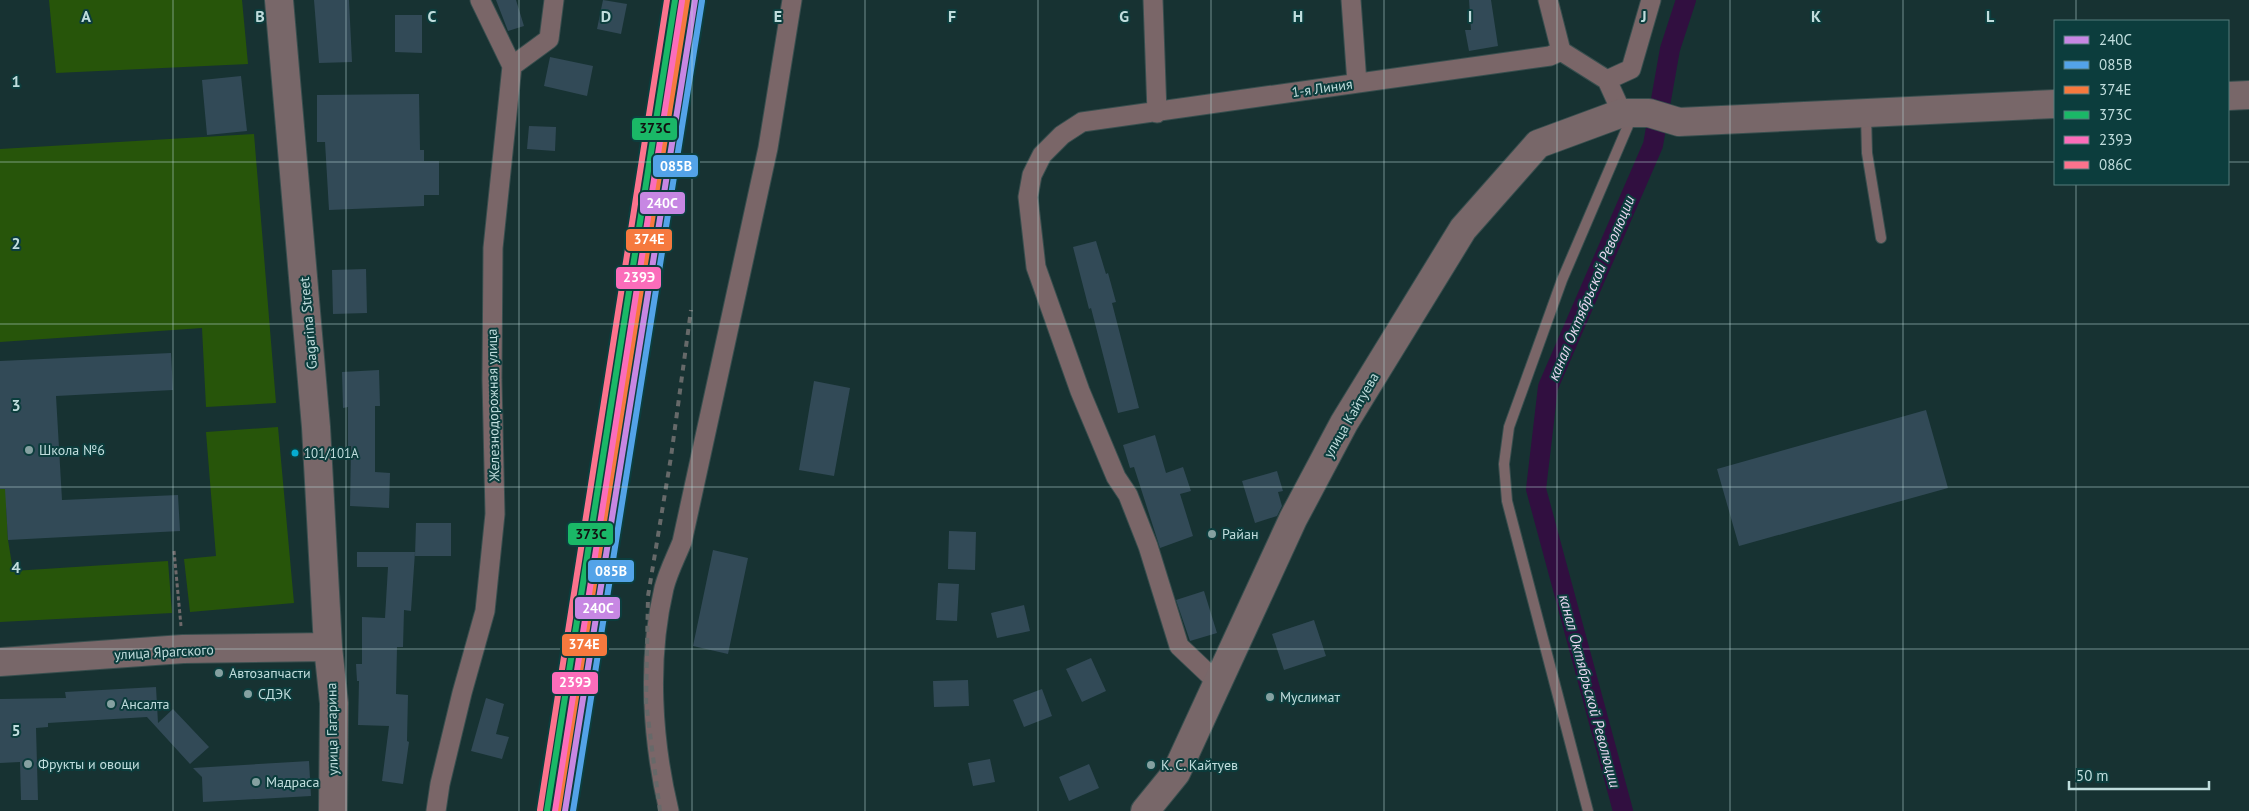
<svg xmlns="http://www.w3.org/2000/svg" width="2249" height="811" font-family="'PT Sans',sans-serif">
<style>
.green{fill:#27550a}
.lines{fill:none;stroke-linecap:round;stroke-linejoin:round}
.canal{stroke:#310f40;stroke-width:20}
.building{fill:#324a57}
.lane-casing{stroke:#384e4e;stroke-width:12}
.street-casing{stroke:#384e4e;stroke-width:21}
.secondary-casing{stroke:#384e4e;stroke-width:30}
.path{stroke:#6f696a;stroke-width:3;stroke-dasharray:4 2.5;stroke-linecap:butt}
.lane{stroke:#7a6668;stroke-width:10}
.street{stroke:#7a6668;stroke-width:19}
.secondary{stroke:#786769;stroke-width:28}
.rail{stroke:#666969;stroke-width:4;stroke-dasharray:6 6;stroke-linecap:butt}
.rail-1-casing{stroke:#0c3d3d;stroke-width:10}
.rail-2-casing{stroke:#0c3d3d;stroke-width:10}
.rail-3-casing{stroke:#0c3d3d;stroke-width:10}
.rail-4-casing{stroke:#0c3d3d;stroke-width:10}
.rail-5-casing{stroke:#0c3d3d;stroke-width:10}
.rail-6-casing{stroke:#0c3d3d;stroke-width:10}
.rail-1{stroke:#c787e3;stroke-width:6}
.rail-2{stroke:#53a3e8;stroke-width:6}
.rail-3{stroke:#f6793e;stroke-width:6}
.rail-4{stroke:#1ab867;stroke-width:6}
.rail-5{stroke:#fb6dba;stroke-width:6}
.rail-6{stroke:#fc738d;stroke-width:6}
.grid{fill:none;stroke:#c0dddd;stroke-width:1;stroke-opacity:0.55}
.poi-dot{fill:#85a1a1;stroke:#0c3d3d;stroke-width:2}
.bus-dot{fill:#06acd0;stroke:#0c3d3d;stroke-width:2}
.labels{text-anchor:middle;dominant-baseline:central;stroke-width:4;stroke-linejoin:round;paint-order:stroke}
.bus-label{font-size:13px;fill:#c0dddd;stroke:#0c3d3d;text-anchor:start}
.street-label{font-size:14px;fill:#c0dddd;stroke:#0c3d3d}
.poi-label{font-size:14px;fill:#c0dddd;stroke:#0c3d3d;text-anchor:start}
.water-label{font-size:15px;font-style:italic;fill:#e9d7f1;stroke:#0c3d3d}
.grid-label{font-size:16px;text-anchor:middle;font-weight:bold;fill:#c0dddd;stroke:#0c3d3d;stroke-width:4;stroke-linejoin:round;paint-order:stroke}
.line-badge{stroke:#0c3d3d;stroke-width:2}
.badge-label{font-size:14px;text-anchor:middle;font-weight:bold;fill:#fff}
.pale-badge-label{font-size:14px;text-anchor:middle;font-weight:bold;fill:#111}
</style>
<rect width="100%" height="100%" fill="#173232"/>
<!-- green -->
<path class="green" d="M49 0H242L248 64 56 73Z
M254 134 276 403 206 407 202 328 0 342V149Z
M278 427 294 603 190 612 184 559 216 556 206 432Z
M26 488 6 504 8 540 13 571 168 561 172 613 0 622V489Z"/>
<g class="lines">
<!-- canal -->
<path class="canal" d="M1623 811 1536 489 1548 387 1653 145 1670 49 1686 0"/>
</g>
<!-- building -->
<path class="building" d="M314 0H349L352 62 319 63Z
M496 0H516L524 26 508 31Z
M603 0 627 4 621 34 597 29Z
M1469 0H1491L1498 46 1469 51 1465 30H1471Z
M395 15H422V53L395 52Z
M550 57 593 66 587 96 544 86Z
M241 76 247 131 207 135 202 80Z
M419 94 420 150H424V161H439V195H424V206L329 210 325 142H317V95Z
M529 126 556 127 555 151 527 149Z
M1096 241 1106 274 1108 273 1116 302 1112 303 1139 408 1118 413 1091 308 1089 309 1073 247Z
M366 269 367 313 333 314 332 270Z
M171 353 173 390 56 396 62 500 178 495 180 531 8 540 5 489H0V361Z
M379 370 380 406H375V472L390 473 389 508 350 506 351 446H348V407L343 408 342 372Z
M814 381 850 388 834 476 799 470Z
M1926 410 1948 488 1739 546 1717 469Z
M1155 435 1166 473 1183 467 1191 491 1180 494 1193 536 1160 548 1134 467 1130 468 1123 445Z
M1277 471 1283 491 1278 492 1282 506 1277 516 1255 523 1242 481Z
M416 523H451V556H415Z
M949 531 976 532 975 570 948 569Z
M713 550 748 558 728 654 693 646Z
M357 552H415L411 611 404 610 403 647H397L396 694 408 695 407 741 409 742 403 784 382 781 389 726 358 725 359 681H357L356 664H362V617L385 618 388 567H357Z
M938 583 959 584 957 621 936 620Z
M1204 591 1217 633 1190 641 1176 600Z
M1024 605 1030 631 997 638 991 613Z
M1314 620 1326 656 1284 670 1272 634Z
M1091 658 1106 691 1082 702 1066 669Z
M968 680 969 706 934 707 933 681Z
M156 687 158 723 173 709 209 747 190 764 147 717 48 723V727L36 728 38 800H21L20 762 0 763V699L66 698 65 692Z
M1042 689 1052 716 1024 727 1013 700Z
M486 698 504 704 496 734 509 737 502 759 471 751Z
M990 759 995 782 973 786 968 763Z
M309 761 311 796 203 802 202 777 193 768Z
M1089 764 1099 788 1069 801 1059 777Z"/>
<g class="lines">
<defs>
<path id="lane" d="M1866 115 1867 153 1881 238
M1588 811 1507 501 1504 464 1509 427 1562 280 1633 114"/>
<path id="street" d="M1153 0 1157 113
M1351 0 1357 83
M1548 0 1561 51
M1561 51 1607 80 1622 113
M512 66 549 39 554 0
M1607 80 1631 69 1651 0
M1217 682 1179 646 1148 546 1128 495 1116 477 1080 391 1036 267 1028 197 1032 175 1042 155 1062 135 1082 122 1550 56 1561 51
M436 811 440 784 462 693 485 611 495 514 492 380 493 248 512 66 480 0
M669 811C652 740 647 660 664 588 668 572 676 557 682 542L768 148 792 0"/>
<path id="secondary" d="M279 0 316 427 328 647 334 703 333 811
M2228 96 2249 95
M0 662 183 649 328 647
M1145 811 1176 773 1293 519 1344 423 1463 229 1538 144 1622 113H1649L1679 122 2055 104"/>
</defs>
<!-- lane casing -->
<use href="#lane" class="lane-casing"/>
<!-- street casing -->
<use href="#street" class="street-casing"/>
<!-- secondary casing -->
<use href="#secondary" class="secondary-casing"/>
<!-- path -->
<path class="path" d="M174 551 181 626"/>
<!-- lane -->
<use href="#lane" class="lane"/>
<!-- street -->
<use href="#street" class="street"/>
<!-- secondary -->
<use href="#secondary" class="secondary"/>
<!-- rail -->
<path class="rail" d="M660 811 646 702 648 596 671 457 691 310"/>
<defs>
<path id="rail-1" d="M565 811 695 0"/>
<path id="rail-2" d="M573 811 702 1"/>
<path id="rail-3" d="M558 810 687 0"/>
<path id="rail-4" d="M547 811 675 0"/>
<path id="rail-5" d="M555 811 682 1"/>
<path id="rail-6" d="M540 810 667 0"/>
</defs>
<!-- rail-1 casing -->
<use href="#rail-1" class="rail-1-casing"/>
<!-- rail-2 casing -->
<use href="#rail-2" class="rail-2-casing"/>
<!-- rail-3 casing -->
<use href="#rail-3" class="rail-3-casing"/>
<!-- rail-4 casing -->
<use href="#rail-4" class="rail-4-casing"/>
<!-- rail-5 casing -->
<use href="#rail-5" class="rail-5-casing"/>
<!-- rail-6 casing -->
<use href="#rail-6" class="rail-6-casing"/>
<!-- rail-1 -->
<use href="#rail-1" class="rail-1"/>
<!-- rail-2 -->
<use href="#rail-2" class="rail-2"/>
<!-- rail-3 -->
<use href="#rail-3" class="rail-3"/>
<!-- rail-4 -->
<use href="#rail-4" class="rail-4"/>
<!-- rail-5 -->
<use href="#rail-5" class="rail-5"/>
<!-- rail-6 -->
<use href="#rail-6" class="rail-6"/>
</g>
<!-- grid -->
<path class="grid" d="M173 0V811M346 0V811M519 0V811M692 0V811M865 0V811M1038 0V811M1211 0V811M1384 0V811M1557 0V811M1730 0V811M1903 0V811M2076 0V21M0 162H2055M2228 162H2249M2076 184V811M0 324H2249M0 487H2249M0 649H2249"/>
<!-- markers -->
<g class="poi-dot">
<circle cx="29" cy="450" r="5"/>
<circle cx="1212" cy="534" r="5"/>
<circle cx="219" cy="673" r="5"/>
<circle cx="248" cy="694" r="5"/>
<circle cx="1270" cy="697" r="5"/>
<circle cx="111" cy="704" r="5"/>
<circle cx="28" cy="764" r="5"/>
<circle cx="1151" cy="765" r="5"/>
<circle cx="256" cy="782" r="5"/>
</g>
<circle class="bus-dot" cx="295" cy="453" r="4.5"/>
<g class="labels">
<!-- bus labels -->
<g class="bus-label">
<text x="304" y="453">101/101А</text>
</g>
<!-- street labels -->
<g class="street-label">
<text transform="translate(1322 88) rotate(-8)">1-я Линия</text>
<text transform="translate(308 323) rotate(-95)">Gagarina Street</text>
<text transform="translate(493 405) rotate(-91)">Железнодорожная улица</text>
<text transform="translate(1351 415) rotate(-60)">улица Кайтуева</text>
<text transform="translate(164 652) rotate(-3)">улица Ярагского</text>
<text transform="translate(332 729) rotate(-91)">улица Гагарина</text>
</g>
<!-- poi labels -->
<g class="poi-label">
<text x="39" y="450">Школа №6</text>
<text x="1222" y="534">Райан</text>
<text x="229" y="673">Автозапчасти</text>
<text x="258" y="694">СДЭК</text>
<text x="1280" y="697">Муслимат</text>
<text x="121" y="704">Ансалта</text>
<text x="38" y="764">Фрукты и овощи</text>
<text x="1161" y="765">К. С. Кайтуев</text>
<text x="266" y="782">Мадраса</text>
</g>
<!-- water labels -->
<g class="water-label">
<text transform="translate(1591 288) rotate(-67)">канал Октябрьской Революции</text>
<text transform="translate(1590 691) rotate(75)">канал Октябрьской Революции</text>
</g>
</g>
<g class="grid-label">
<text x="86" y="22">A</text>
<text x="260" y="22">B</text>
<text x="432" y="22">C</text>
<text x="606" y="22">D</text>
<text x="778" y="22">E</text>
<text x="952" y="22">F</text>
<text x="1124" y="22">G</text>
<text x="1298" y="22">H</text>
<text x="1470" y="22">I</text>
<text x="1644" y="22">J</text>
<text x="1816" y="22">K</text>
<text x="1990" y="22">L</text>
<text x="16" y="87">1</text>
<text x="16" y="249">2</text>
<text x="16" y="411">3</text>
<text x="16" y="573">4</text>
<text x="16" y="736">5</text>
</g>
<g class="line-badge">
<rect x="631" y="117" width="47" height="24" rx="5" fill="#1ab867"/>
<rect x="652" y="154" width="47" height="24" rx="5" fill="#53a3e8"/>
<rect x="639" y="191" width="47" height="24" rx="5" fill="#c787e3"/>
<rect x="625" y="228" width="48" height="24" rx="5" fill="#f6793e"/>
<rect x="615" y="266" width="47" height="24" rx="5" fill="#fb6dba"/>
<rect x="567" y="522" width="47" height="24" rx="5" fill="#1ab867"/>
<rect x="587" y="559" width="48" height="24" rx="5" fill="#53a3e8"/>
<rect x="574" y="596" width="47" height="24" rx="5" fill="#c787e3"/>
<rect x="561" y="633" width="47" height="24" rx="5" fill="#f6793e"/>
<rect x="551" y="671" width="48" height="24" rx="5" fill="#fb6dba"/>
</g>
<g class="badge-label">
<text x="676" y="171">085В</text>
<text x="662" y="208">240С</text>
<text x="649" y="244">374Е</text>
<text x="639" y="282">239Э</text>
<text x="611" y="576">085В</text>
<text x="598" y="613">240С</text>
<text x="584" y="649">374Е</text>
<text x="575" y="687">239Э</text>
</g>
<g class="pale-badge-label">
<text x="655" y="133">373C</text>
<text x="591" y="539">373C</text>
</g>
<!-- legend -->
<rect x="2054" y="20" width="175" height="165" fill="#0c3d3d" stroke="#547d7d"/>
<rect x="2064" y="36" width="25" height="8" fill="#c787e3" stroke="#547d7d"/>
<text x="2099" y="45" font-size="15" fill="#c0dddd">240С</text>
<rect x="2064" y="61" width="25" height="8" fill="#53a3e8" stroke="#547d7d"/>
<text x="2099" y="70" font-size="15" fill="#c0dddd">085В</text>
<rect x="2064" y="86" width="25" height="8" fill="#f6793e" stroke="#547d7d"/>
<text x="2099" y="95" font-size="15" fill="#c0dddd">374Е</text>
<rect x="2064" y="111" width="25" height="8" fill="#1ab867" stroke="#547d7d"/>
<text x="2099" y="120" font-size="15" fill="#c0dddd">373C</text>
<rect x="2064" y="136" width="25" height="8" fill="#fb6dba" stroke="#547d7d"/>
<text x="2099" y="145" font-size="15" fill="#c0dddd">239Э</text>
<rect x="2064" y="161" width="25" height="8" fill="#fc738d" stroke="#547d7d"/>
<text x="2099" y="170" font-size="15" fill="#c0dddd">086С</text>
<!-- scale -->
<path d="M2069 781v8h140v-8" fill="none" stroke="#c0dddd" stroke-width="2.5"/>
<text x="2076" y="781" font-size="15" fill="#c0dddd" stroke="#0c3d3d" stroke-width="4" paint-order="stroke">50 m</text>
</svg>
